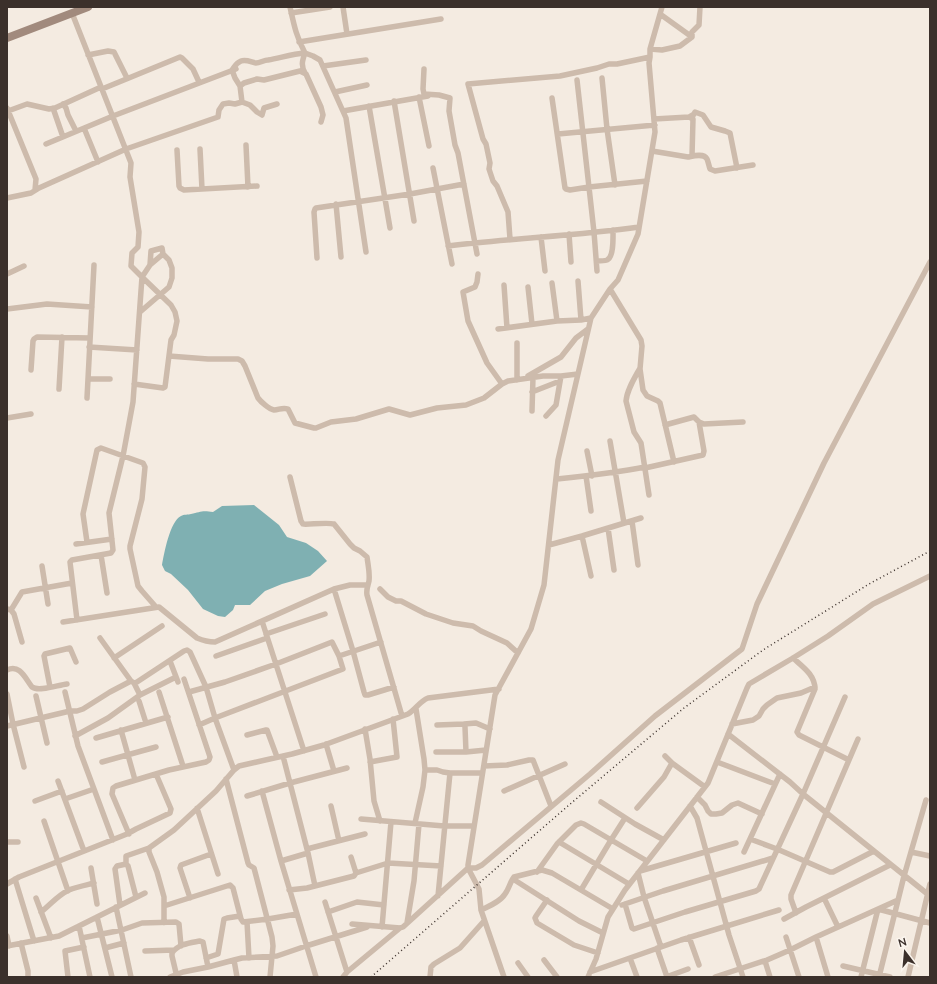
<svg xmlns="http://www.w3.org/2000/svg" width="937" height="984" font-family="'Nunito Sans',sans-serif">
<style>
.water{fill:#7fb0b2}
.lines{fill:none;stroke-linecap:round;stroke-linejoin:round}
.street{stroke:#cdbbac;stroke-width:5.5}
.secondary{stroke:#a18a7d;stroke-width:8}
.rail{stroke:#3b302b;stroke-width:1.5;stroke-dasharray:1 3;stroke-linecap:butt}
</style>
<rect width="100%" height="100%" fill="#f4ebe1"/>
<!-- water -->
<path class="water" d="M254 505 279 525 287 537 306 543 318 551 327 561 310 576 282 584 265 591 250 605H235L233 610 225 617 218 616 203 609 188 590 171 574 165 571 162 565C164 554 170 521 181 516 184 514 188 515 191 514 200 512 202 510 213 512L222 506Z"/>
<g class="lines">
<!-- street -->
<path class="street" d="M290 7C294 25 296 36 305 53L313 56 320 60 346 118 366 252
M343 7 347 34
M72 13 131 163 130 177 139 232 138 247 132 253 131 266 142 277 133 402 123 456 109 513 113 550 111 553 72 560 70 562 77 620
M291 13 330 7
M660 14 692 37
M299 42 441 19
M650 49 662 50 680 46 692 37V32L699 25 700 7
M88 55 108 51 114 52 127 78
M323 66 366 60
M424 69 423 89 424 94 439 95 450 98 449 111 455 145 458 153 477 254
M602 78 607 129 615 185
M577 80 594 232 597 271
M240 86 235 78 232 70C235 66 236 63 241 61 246 59 251 62 256 63 260 63 264 60 268 60 280 58 292 54 305 53 302 61 301 66 305 73
M102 89 180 57 182 58 193 69 199 82
M335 92 367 85
M419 97 429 146
M552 98 565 188 566 189 570 190 589 187 647 181
M394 101 414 221
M242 102 240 86 244 83 257 79 264 80 300 71 306 74 321 107 323 115 321 122
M63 104 66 108 68 115 76 131
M369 106 390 228
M7 108 36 179 35 190
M53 108 63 137
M8 111 27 104 49 109 55 108 101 87
M343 111 428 96
M694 114 695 112 703 115 711 127 725 131 730 133 737 168
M654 119 689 117 694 114 691 118 693 119 692 156
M84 128 98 162
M558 134 655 125
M46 144 113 116 236 69
M246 145 248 187
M200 149 202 189
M177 150 179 186 180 188 184 190 257 186
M652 151 688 157C693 156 704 153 707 159 708 161 709 166 710 169L715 171 753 165
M433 168 452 264
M7 198 31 193 39 188 126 149 218 117 219 110 223 104 229 103 235 104 242 102 250 105 257 112 262 115 264 108 277 104
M336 204 341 257
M569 234 571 262
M541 237 545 271
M510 239 508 212 497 186 493 181 489 169 490 163 486 144 483 139 468 84 560 76 597 68 609 64H617L650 57
M448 246C512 238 576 236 639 227
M317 258 314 212 315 209 316 208 410 194 464 184
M597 261C600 261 604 261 607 260 614 257 613 237 613 230
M7 274 24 266
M478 274 477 282 475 287 463 292 468 321 487 363 502 384
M578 281 581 320
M552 283 557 321
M504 285 507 328
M528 287 532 324
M610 289 641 340 642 346 640 369 643 390 647 396 658 401 660 403 674 462
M7 309 47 304 92 307
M140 312 169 287 172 278V268L169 260 163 254
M498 329 557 321 581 320 591 318
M517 343V380
M89 347 137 350
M169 356 208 359H238L242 361 245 366 258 398C261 402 269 409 274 410 279 410 282 407 288 409L295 423 314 428H316L331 422 356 419 389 409 410 415 437 408 466 405 484 398 502 384 508 381 543 376H561L578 374
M640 368C634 379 627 390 626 401L634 432 641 443 649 495
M31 370 33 341 34 339 37 337 90 338
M528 376 561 357 576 338 588 329
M88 379H110
M134 384 163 388 165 387 171 340 174 335 177 321 175 312 171 305 142 277 150 265 151 251 162 248 163 254 150 265
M59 389 62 337
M532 392 560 381
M87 398 94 265
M532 411 533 377
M546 416 556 405 561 376
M7 418 31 414
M665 425 694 417 699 422 704 424 743 422
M610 441 624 523
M587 451 592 476
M645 468 703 455 704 451 699 422
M586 476 591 511
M290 477 301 521C302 522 302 523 303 524 306 525 327 522 334 524L350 544 354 548 360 551 367 557C368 565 370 573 369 581 368 586 366 589 367 595L402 716
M557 479C586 476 615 473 645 467
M632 521 638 565
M608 528 614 570
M582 536 591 576
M87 542 83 514 97 450 101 448 143 463 145 467 142 499 130 546V549L138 586 142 591 156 607
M76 544 112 539
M549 545 582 536 641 518
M101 555 107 593
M42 566 48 604
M334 589 353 651 364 692 365 695H368L394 687
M380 589 388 597 396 601H401L426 614 453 623 473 626 481 631 507 643 518 653
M7 609 11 610 14 614 22 642
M11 610 22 592 72 583
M262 621 304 751
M63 622 159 607 197 638C204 641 209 642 215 642L334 589 350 585H368
M266 634 325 614
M100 638 131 681 134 683 137 682 184 651 187 650 190 652 206 687 215 718 234 770
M216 656 267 638
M114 658 162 626
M793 658C803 667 815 675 815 689L797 732 799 735 849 760
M170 661 178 682
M7 670C20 664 25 678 32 687 39 692 58 685 67 684
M50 687 44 656 45 654 70 648 76 662
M65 692 78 746 113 840
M159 692 183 766
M189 692 225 682 276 664 332 642 339 656
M7 694 13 724 24 767
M140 695 176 677
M36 696 47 743
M139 701 146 723
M464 724 476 723 490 729
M732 724 753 720 759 716 763 709 767 705 777 698 801 693 815 687
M199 725 215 718 343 669 339 656 381 642
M437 725 464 724 465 727 466 752
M7 726 70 711H77L83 709 110 692 131 681
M365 729 370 759 374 801 380 821
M121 730 135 780
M728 734 790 782 803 794 930 896
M247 735 266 730H267L277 757
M75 736 108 718 140 695 134 683
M96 738 168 717
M326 744 334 771
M436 752H466L486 750
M283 756 308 853 315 886
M665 756 672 763 705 787
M102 762 156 747
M370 762 397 757 393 719
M717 762 775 784
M484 766 507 765 529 760H533L551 806
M425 770H437L443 772 450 773H482
M226 779 248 863 249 865 254 868 272 937 273 946 270 977
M58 781 84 851
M262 791 281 861 316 977
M504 791 565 764
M247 796 290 783 347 768
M697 797 705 805 708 811 711 814H716L722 813 732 805 738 803 762 814
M65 799 94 789
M35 801 62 791
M601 802 635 824 664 840
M331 806 339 841
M690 806 697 818 700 829 729 935 743 977
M197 808 218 874
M637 808 664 777 672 763
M361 819 444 826H474
M44 821 68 891
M415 823 423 787 425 770 424 759 416 709
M129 834 112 794 113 788 116 786 169 770 206 762 209 760 210 757 184 679
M750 839 777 849 830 872H833L874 851
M7 842H18
M559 842 629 884
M307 849 365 834
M744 852 780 774
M911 852 930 856
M281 861 308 853
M126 864V856L149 848
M91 868 97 904
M640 871 736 843
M537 872 557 844 576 825 581 823 584 824 647 861
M356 873 388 863 441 866
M638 873 644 897 661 947
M15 879 34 941
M513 879 579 921 603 933
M7 884 19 877 127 834 136 829 170 813 171 809 156 774
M289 890 307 888 354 876 356 873 351 857
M581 890 611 840 625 818
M438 896 450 773
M36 898 51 938
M190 898 180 868 181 865 211 854
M824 898 838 927
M547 900 536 916 535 918 537 923 574 945 598 953
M325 902 347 972 343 977
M625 904 632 928 634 929 685 912 756 891 759 889 803 794 845 697
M120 905 115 869 117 866 126 864 128 866 136 897
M622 905 663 891 773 858
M164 906 230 885 233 888 241 919 243 922 268 919 297 914
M116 907 131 977
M481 910C489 906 500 902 505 894 509 889 510 882 514 877L542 870 552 873 613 909
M41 912C50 905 58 895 69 890 76 887 86 885 94 883
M328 912 357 902 384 905
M796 913 791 899V895L858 739
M97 917 112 977
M784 919 806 907 890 865
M247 922 249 958
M164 923V897L157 872 149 852V848L174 830 216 791 234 770 239 766 292 754 324 745 408 714C416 709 420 701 428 698L499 689
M407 923 414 881 419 824
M352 924 400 928 403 927 468 868H476L482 865 590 774 655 716 742 649 757 604 824 463 930 262
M79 926 90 977
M382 927 391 822
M7 936 9 946
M689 937 699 965
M786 937 799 977
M816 937 828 977
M82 938 122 930 142 923 176 922 179 924 181 946
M21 943 28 971V977
M7 946 59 936 145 893
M105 948 124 943
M657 948 667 977
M145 951 174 950
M206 958 218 954 224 919 227 918 240 916
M630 958 637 977
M234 960 237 977
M544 960 557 977
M765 961 770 977
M518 963 528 977
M843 966 890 977
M347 972 400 928
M590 972 681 940 779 910
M68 977 65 951 84 947
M170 977 183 972 208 967 234 960 242 958 277 956 306 946 367 927
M177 977 172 956V953C178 944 190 943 200 941L203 942 208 967
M430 977 431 967 434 964 460 948 484 921
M504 977 481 910 479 889 468 868V865L495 695 531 629 544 585 558 460 591 318 610 289 618 280 638 234 655 132 649 63 650 57V49L662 7
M588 977 596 959 608 917 625 890 708 783 747 688 749 684 793 658 828 636 873 604 930 576
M666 977 688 969
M715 977 767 960 790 950 816 937 898 900
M861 977 878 909 930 923
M879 977 904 876 926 800
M908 977 930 884"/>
<!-- secondary -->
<path class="secondary" d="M7 38 88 7"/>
<!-- rail -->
<path class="rail" d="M371 977 569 805 684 708 763 650 869 584 930 551"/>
</g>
<!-- border -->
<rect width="937" height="984" fill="none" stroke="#3b302b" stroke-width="16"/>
<!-- north arrow -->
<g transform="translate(905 952) rotate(344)" stroke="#fbf5ee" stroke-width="3" paint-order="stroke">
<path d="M0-3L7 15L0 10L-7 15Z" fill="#3b302b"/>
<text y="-6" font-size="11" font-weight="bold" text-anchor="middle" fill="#3b302b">N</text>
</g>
</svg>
